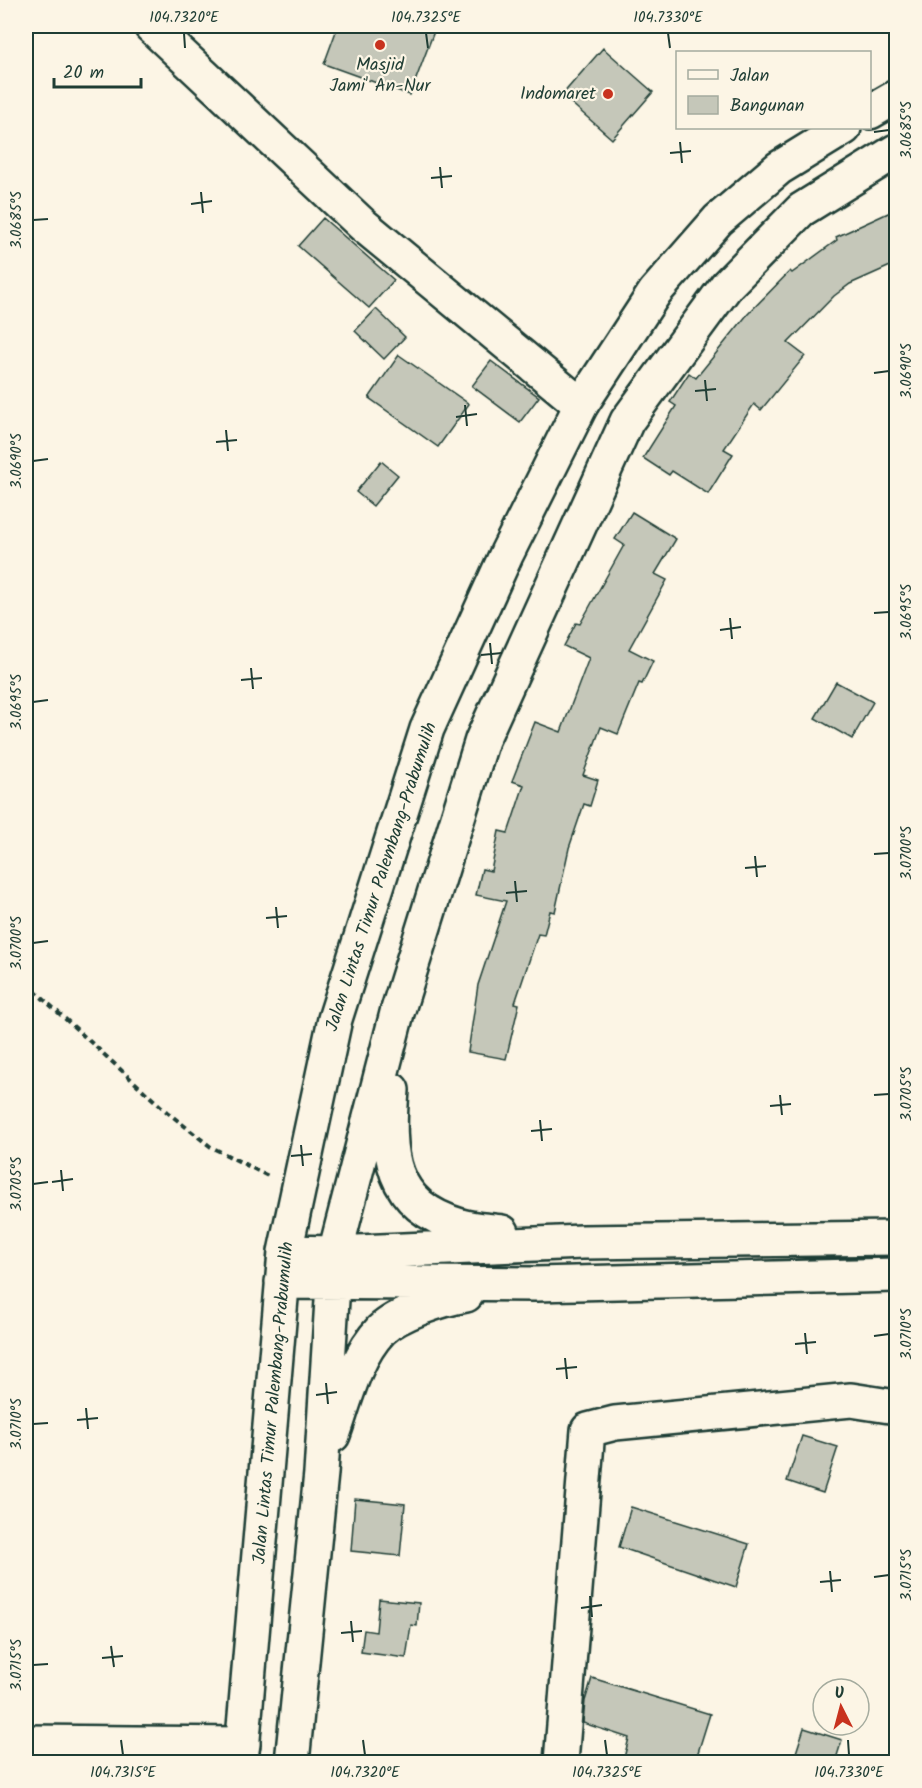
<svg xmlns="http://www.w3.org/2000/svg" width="922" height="1788" font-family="Kalam,sans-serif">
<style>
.building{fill:#c5c7b9;stroke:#1f3d34;stroke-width:1.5}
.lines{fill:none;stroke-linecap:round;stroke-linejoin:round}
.street-casing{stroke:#1f3d34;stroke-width:38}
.highway-casing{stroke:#1f3d34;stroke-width:38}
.path{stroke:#1f3d34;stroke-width:4;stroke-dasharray:6 4.5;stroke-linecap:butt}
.street{stroke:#fcf5e5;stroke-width:33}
.highway{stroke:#fcf5e5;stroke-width:33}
.ticks{fill:none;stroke:#1f3d34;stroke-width:2}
.poi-dot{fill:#c8321e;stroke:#fcf5e5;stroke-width:2}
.labels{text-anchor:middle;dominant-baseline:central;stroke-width:4.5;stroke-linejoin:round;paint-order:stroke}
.poi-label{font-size:18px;fill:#1f3d34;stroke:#fcf5e5}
.street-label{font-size:18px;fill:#1f3d34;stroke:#fcf5e5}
.neatline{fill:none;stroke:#1f3d34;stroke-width:2}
.ticks-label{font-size:15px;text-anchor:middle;fill:#1f3d34}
</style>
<rect width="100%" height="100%" fill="#fcf5e5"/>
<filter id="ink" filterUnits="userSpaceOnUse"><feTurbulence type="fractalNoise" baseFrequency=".0167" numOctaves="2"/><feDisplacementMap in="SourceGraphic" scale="12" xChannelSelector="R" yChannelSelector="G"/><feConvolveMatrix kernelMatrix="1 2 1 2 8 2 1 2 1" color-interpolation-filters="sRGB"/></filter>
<g filter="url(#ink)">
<!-- building -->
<path class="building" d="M338 26H436L410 95 324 64Z
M603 48 653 92 612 139 562 95Z
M897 209V263L850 284 834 296 788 343 805 356 761 410 754 404 724 449 733 454 708 494 672 471 669 475 643 458 676 406 670 402 689 373 696 378 747 315 790 271 792 273 837 240 836 237Z
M323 218 394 280 369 308 298 246Z
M376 309 405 337 384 359 355 331Z
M399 355 469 404 438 447 369 398Z
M491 361 539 397 520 422 472 386Z
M381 461 398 475 373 506 356 492Z
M632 512 676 539 655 574 667 580 629 649 653 661 642 684 639 683 618 734 601 727 583 775 598 780 590 806 584 804 569 848 555 912 550 911 544 935 538 934 515 1003 519 1004 506 1059 468 1052 478 985 506 901 476 895 482 869 491 871 499 831 508 833 524 785 512 781 535 722 561 732 589 658 564 646 576 623 580 624 624 545 615 539Z
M836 682 873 702 852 739 815 718Z
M802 1436 838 1447 823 1493 787 1481Z
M355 1499 405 1504 400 1556 351 1551Z
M631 1507 749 1544 736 1587 619 1547Z
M379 1599 419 1603 417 1626 411 1625 406 1658 361 1652 364 1630 376 1632Z
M592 1678 710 1714 695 1762H623L629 1738 583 1723 585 1701Z
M804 1728 842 1740 835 1762H793Z"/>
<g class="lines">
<defs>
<path id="street" d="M151 26 363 225 581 405
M26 1742 243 1744
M561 1762 588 1430 615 1423 851 1400 896 1407"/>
<path id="highway" d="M870 112 896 97
M392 1090C387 1153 388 1205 461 1226 474 1230 489 1230 502 1232
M285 1252 335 1253 582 1242 896 1238
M282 1282 536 1284 896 1275
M333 1435C345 1401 355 1357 381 1330 399 1313 442 1299 466 1295
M241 1762 285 1252 335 1019 427 729 507 553 581 405 655 292 718 220 779 168 844 128
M292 1762 321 1473 335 1253 397 1013 482 740 627 421 727 285 801 210 896 151"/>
</defs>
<!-- street casing -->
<use href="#street" class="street-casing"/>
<!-- highway casing -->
<use href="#highway" class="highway-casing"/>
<!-- path -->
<path class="path" d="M26 983 167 1112 211 1147 270 1177"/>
<!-- street -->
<use href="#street" class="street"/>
<!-- highway -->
<use href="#highway" class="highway"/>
</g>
</g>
<!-- ticks -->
<path class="ticks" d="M184 33 185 48M426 33 428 48M668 33 670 48M874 132 889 130M680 142 682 163M670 153 691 151M440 167 442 188M431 178 452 176M201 192 203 213M191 204 212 201M33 220 48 219M874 373 889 371M705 380 707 401M695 391 716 389M465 405 467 426M456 417 477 414M226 430 228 451M216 442 237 440M33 461 48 459M874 613 889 612M730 618 732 639M720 630 741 627M490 643 492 664M481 655 502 653M251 668 253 689M241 680 262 678M33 702 48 700M874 854 889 853M755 856 757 877M745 868 766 866M515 881 517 902M506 893 527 891M276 907 278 928M266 918 287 916M33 943 48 941M780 1095 782 1115M874 1095 889 1094M770 1106 791 1104M540 1120 542 1141M531 1131 552 1129M301 1145 303 1166M291 1156 312 1154M61 1170 63 1191M52 1182 73 1179M33 1184 48 1182M805 1333 807 1354M874 1336 889 1334M795 1344 816 1342M565 1358 567 1379M556 1369 577 1367M326 1383 328 1404M316 1395 337 1392M86 1408 88 1429M77 1420 98 1418M33 1424 48 1423M830 1571 832 1592M874 1577 889 1575M820 1582 841 1580M590 1596 592 1617M581 1608 602 1605M351 1621 353 1642M341 1633 362 1631M111 1646 114 1667M102 1658 123 1656M33 1665 48 1664M121 1740 123 1755M363 1740 365 1755M605 1740 607 1755M848 1740 849 1755"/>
<!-- markers -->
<g class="poi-dot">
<circle cx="380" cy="45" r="6"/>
<circle cx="608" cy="94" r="6"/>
</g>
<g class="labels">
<!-- poi labels -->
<g class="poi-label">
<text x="380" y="65">Masjid<tspan x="380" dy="21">Jami' An-Nur</tspan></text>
<text x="596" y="94" text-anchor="end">Indomaret</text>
</g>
<!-- street labels -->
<g class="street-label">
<text transform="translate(382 877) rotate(-72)">Jalan Lintas Timur Palembang-Prabumulih</text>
<text transform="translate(274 1403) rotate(-85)">Jalan Lintas Timur Palembang-Prabumulih</text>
</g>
</g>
<!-- margin -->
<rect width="922" height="1788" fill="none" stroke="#fcf5e5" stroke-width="66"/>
<!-- legend -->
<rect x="676" y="51" width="195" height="78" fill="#fcf5e5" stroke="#a4ab9e" stroke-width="1.5"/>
<rect x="688" y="70" width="30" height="9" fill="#fcf5e5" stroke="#a4ab9e" stroke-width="1.5"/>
<text x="730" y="81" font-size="18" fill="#1f3d34">Jalan</text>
<rect x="688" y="96" width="30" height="18" fill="#c5c7b9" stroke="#a4ab9e" stroke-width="1.5"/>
<text x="730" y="111" font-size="18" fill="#1f3d34">Bangunan</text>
<!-- north arrow -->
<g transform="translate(841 1707) rotate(354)"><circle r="28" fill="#fcf5e5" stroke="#a4ab9e" stroke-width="1.5"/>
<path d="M0-4.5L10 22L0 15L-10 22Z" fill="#c8321e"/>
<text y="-9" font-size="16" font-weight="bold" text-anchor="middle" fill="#1f3d34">U</text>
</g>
<!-- scale -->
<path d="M54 78v9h87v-9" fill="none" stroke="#1f3d34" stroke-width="3"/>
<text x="63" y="78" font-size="18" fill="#1f3d34" stroke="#fcf5e5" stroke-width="4.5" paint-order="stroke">20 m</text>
<rect x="33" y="33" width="856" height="1722" class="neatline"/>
<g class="ticks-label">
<text x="184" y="22">104.7320°E</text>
<text x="426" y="22">104.7325°E</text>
<text x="668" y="22">104.7330°E</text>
<text transform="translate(906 130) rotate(-90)" y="5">3.0685°S</text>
<text transform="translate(16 220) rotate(-90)" y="5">3.0685°S</text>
<text transform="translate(906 371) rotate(-90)" y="5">3.0690°S</text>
<text transform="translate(16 461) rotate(-90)" y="5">3.0690°S</text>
<text transform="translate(906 612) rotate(-90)" y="5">3.0695°S</text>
<text transform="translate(16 702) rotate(-90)" y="5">3.0695°S</text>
<text transform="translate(906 853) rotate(-90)" y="5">3.0700°S</text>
<text transform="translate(16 943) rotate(-90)" y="5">3.0700°S</text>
<text transform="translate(906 1094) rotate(-90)" y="5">3.0705°S</text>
<text transform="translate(16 1184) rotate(-90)" y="5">3.0705°S</text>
<text transform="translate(906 1334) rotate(-90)" y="5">3.0710°S</text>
<text transform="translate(16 1424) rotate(-90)" y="5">3.0710°S</text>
<text transform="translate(906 1575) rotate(-90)" y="5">3.0715°S</text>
<text transform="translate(16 1665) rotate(-90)" y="5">3.0715°S</text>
<text x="123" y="1777">104.7315°E</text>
<text x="365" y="1777">104.7320°E</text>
<text x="607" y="1777">104.7325°E</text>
<text x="849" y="1777">104.7330°E</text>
</g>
</svg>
